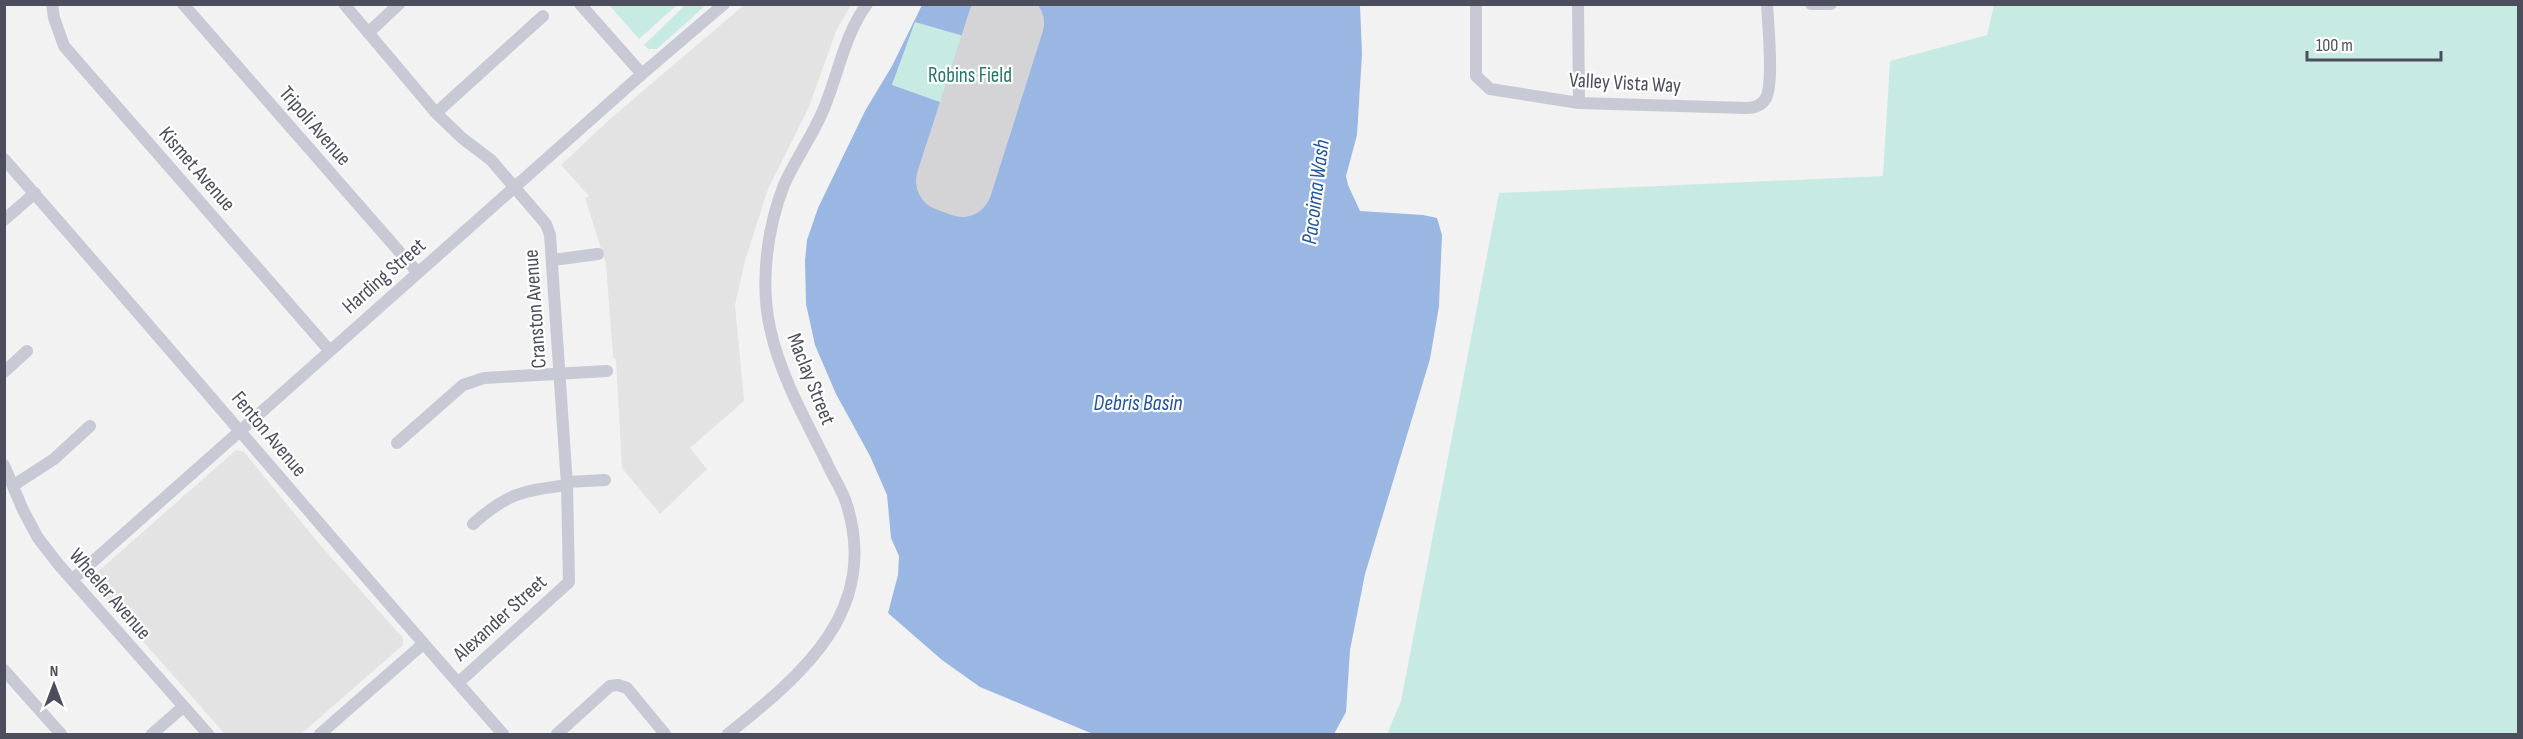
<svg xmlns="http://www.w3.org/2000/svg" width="2523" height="739" font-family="'Sofia Sans Condensed',sans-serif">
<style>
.education{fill:#e4e3e3}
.green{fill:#c7ebe2}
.water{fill:#99b7e2;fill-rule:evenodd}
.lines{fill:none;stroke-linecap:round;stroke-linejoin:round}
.runway{stroke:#d4d4d6;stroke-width:60}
.minor{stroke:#c7c9d4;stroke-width:12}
.labels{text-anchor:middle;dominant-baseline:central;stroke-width:4.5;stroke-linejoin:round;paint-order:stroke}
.park-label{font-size:21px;fill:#24766c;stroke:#fff}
.street-label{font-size:21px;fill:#4c4e5d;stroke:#fff}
.water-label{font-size:22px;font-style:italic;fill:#1f539c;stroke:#fff}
</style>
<rect width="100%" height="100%" fill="#f3f2f2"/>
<!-- education -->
<path class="education" d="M744 5H851L836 31 809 107 768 189 745 261 735 305 744 401 690 448 707 469 660 514 622 468 616 360 613 357 606 264 585 198 589 196 561 165 610 119Z
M236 450 244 452 321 546 403 638V645L301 734H225L93 585 94 575Z"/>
<!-- green -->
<path class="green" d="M609 5H677L639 39Z
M685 5H706L657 49H648L644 45Z
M1994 5H2518V734H1387L1401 701 1499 193 1883 176 1890 61 1987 35Z
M992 10 1028 20 970 195 929 181 892 86 915 21 981 41Z"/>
<!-- water -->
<path class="water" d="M922 5H1360L1362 54 1357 135 1346 176 1348 185 1360 211 1423 215 1437 218 1442 235 1439 306 1430 359 1365 574 1350 650 1346 712 1334 734H1093L980 687 942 660 888 613 898 575 899 556 891 538 887 495 870 456 836 394 815 345 806 304 805 261 807 240 818 208 865 111 892 66ZM992 10 1028 21 970 195 929 181 954 107 892 85 915 22 981 41Z"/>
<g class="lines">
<!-- runway -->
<path class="runway" d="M998 20 1014 23 962 187 946 181Z"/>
<!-- minor -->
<path class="minor" d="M52 4 54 18 64 46 329 350
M183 4 418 273
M344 4 436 113 462 138 491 160 546 224 550 235 567 485 569 582 458 683
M580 4 642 74
M1476 4V76L1490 89 1579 103 1746 108C1754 108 1762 105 1766 98 1774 83 1768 24 1767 4
M1578 4 1579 103
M1811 4H1831
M369 32 399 4
M436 113 543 16
M4 159C172 350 335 544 503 734
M4 220 35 193
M553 260 598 254
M4 372 27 351
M397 443 463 385 484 378 607 371
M4 465 23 510 38 538 59 565 208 734
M567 482 605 480
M14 485 54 459 90 426
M473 524C507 493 523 491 567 485
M72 580 642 74 724 4
M4 670 61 734
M152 734 183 707
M320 734 423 644
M557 734 610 686 618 685 627 688 665 734
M728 734C803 674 881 610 846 502 841 488 832 475 826 461 805 419 780 375 770 328 760 283 767 228 784 185 795 160 811 138 822 113 838 77 843 37 867 4"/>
</g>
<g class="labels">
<!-- park labels -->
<g class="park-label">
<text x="970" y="75">Robins Field</text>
</g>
<!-- street labels -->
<g class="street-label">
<text transform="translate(1625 83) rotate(3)">Valley Vista Way</text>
<text transform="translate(315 126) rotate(49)">Tripoli Avenue</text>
<text transform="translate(197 169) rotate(49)">Kismet Avenue</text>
<text transform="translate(384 276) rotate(-41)">Harding Street</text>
<text transform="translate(535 309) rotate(-94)">Cranston Avenue</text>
<text transform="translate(811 379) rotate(68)">Maclay Street</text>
<text transform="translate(269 434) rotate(50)">Fenton Avenue</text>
<text transform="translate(110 594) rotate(49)">Wheeler Avenue</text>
<text transform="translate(500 618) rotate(-42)">Alexander Street</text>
</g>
<!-- water labels -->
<g class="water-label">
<text transform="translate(1316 192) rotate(-83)">Pacoima Wash</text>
<text x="1138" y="403">Debris Basin</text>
</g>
</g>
<!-- border -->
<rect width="2523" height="739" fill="none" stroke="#4c4e5d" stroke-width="12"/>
<!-- north arrow -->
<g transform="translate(54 685)" stroke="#ffffff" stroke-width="4.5" paint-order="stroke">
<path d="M0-4.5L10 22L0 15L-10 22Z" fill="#4c4e5d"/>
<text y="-9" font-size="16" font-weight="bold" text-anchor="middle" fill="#4c4e5d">N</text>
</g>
<!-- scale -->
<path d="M2307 51v9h134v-9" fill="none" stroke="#4c4e5d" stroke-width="3"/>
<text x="2316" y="51" font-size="18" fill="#4c4e5d" stroke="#ffffff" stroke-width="4.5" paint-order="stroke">100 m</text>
</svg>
